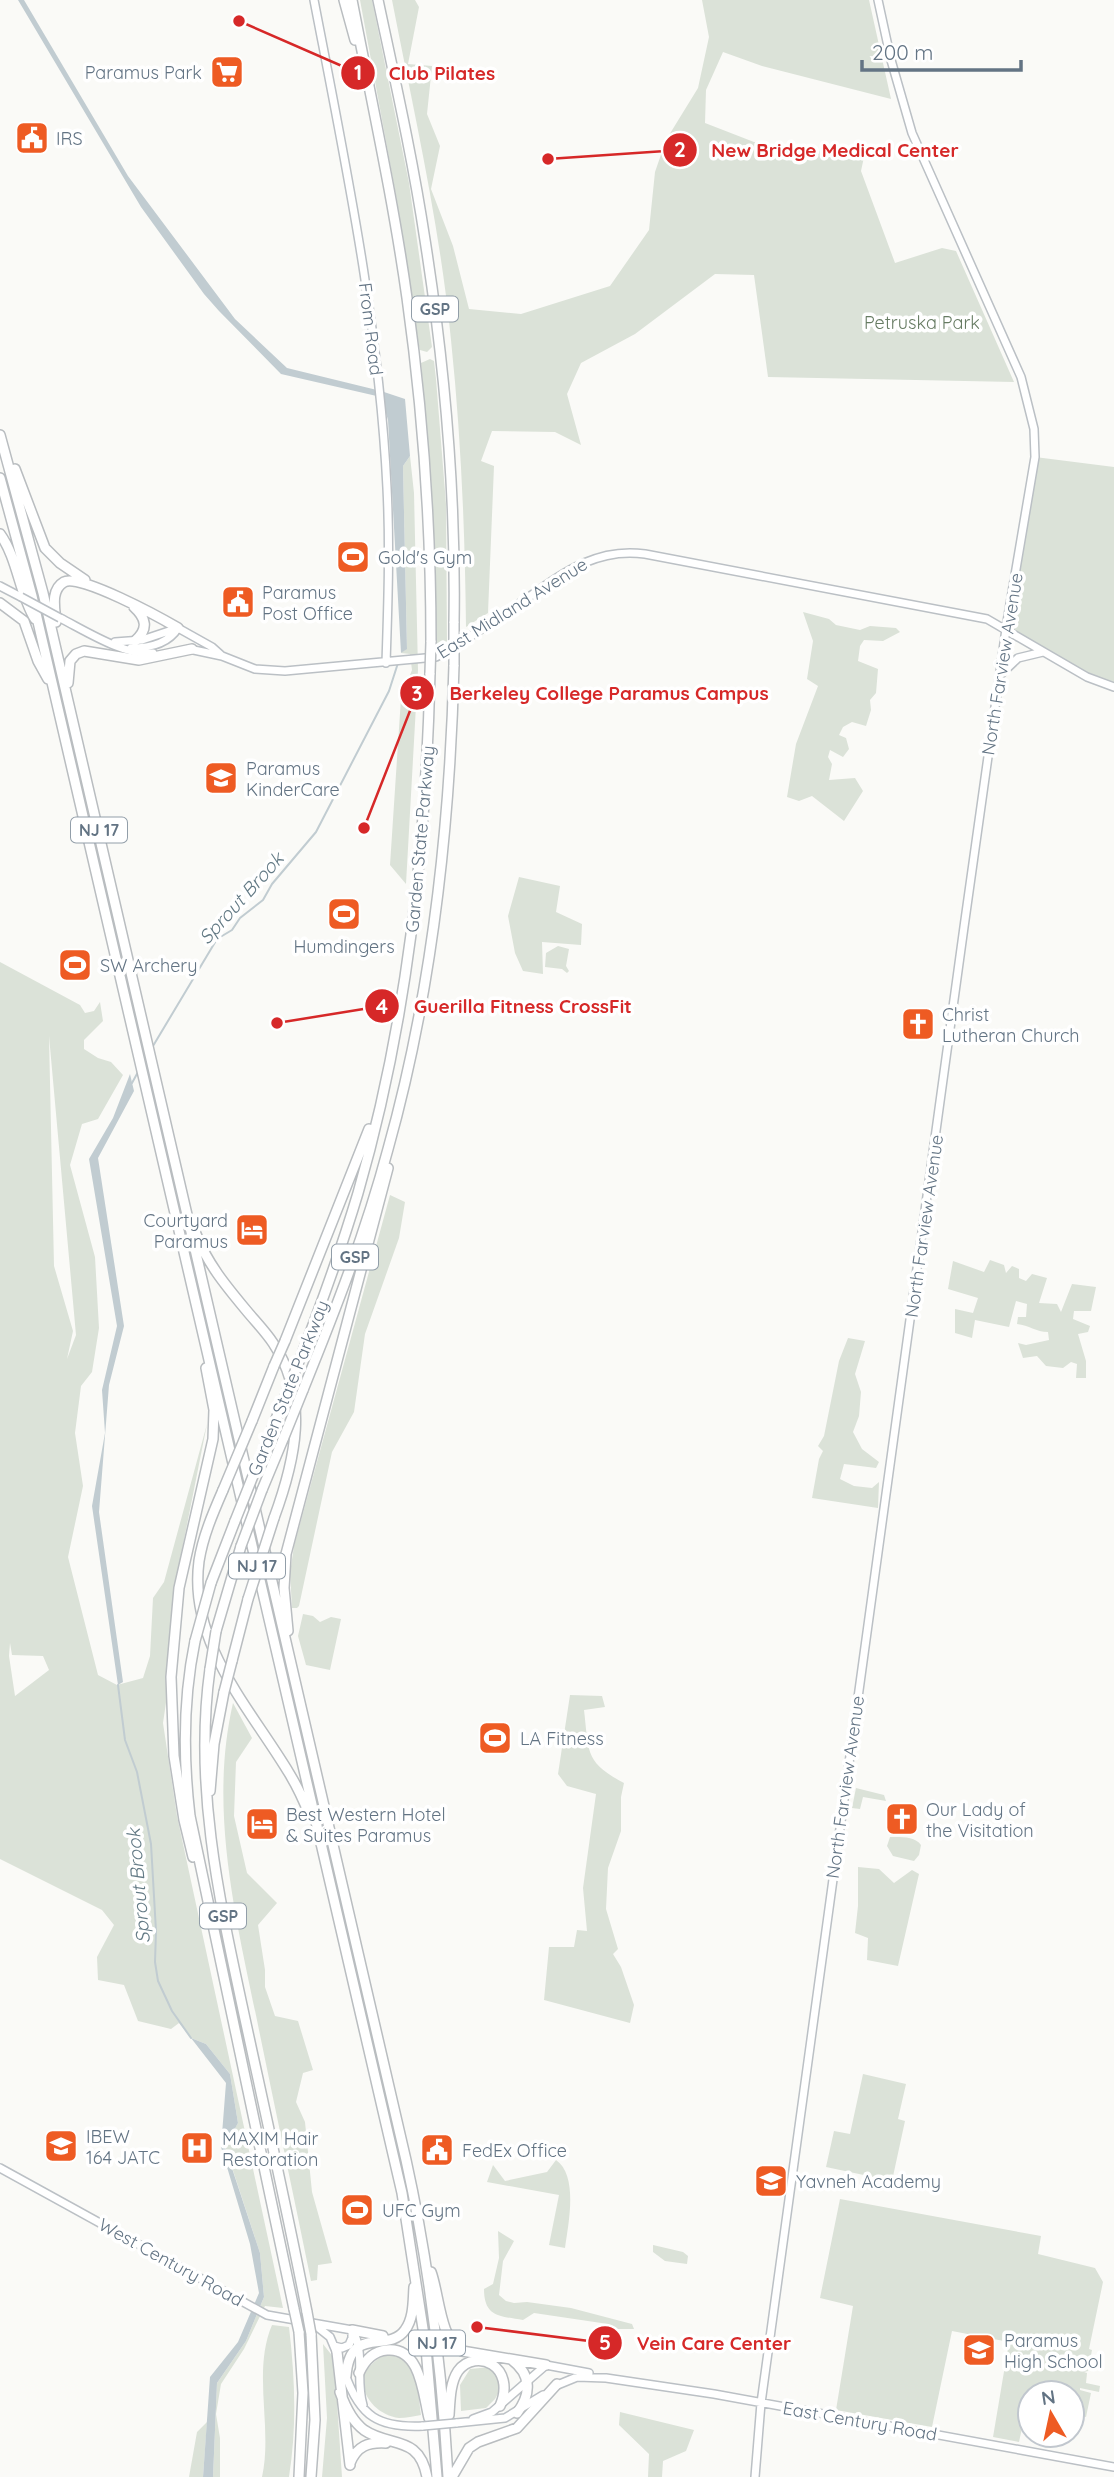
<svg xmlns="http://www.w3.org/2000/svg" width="1114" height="2477" font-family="Quicksand,sans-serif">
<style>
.green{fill:#dbe2d8;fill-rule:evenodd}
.water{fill:#c1ccd1}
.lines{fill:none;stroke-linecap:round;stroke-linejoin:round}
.stream{stroke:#c1ccd1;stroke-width:2}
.secondary-casing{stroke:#bbc0c5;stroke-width:10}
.highway-casing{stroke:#b9bdc0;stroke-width:12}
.secondary{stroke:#fff;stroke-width:7}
.highway{stroke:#fff;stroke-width:9}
.secondary-bridge-casing{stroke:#bbc0c5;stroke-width:10;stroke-linecap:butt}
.highway-bridge-casing{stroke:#b9bdc0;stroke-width:12;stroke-linecap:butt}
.secondary-bridge{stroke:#fff;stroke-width:7}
.highway-bridge{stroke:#fff;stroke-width:9}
.labels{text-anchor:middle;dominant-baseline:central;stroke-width:7;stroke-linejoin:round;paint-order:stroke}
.shield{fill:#fff;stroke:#929ea9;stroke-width:2}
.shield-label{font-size:16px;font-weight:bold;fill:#637484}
.poi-label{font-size:18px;fill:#637484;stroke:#fff;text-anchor:start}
.park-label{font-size:18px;fill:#667b62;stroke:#fff}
.street-label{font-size:18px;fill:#637484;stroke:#fff}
.water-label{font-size:19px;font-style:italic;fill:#637a85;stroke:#fff}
.leader{fill:none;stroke:#d62828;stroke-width:2.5}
.callout-dot{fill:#d62828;stroke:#fff;stroke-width:2.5}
.mark-label{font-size:21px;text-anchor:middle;font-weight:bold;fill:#fff}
.callout-label{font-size:19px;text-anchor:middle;font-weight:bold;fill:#d62828;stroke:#fff;stroke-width:7;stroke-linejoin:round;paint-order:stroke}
</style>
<rect width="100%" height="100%" fill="#fafaf7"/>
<!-- green -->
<path class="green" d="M360 0H372L409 183 432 347 427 352 420 350 419 346 397 201Z
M392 0H415L419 7 408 64 432 66 427 114 440 146 431 189 453 246 469 309 521 314 610 286 649 230 655 172 666 140 698 88 709 37 702 0H869L891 99 762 66 723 52 706 90 705 123 754 142 864 157 861 171 895 263 942 248 956 251 1014 382 768 377 754 275 715 274 635 334 581 363 567 394 581 445 555 432 492 431 481 461 494 466 488 613 466 627C465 531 461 436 451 340 440 226 414 113 392 0Z
M430 359 434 361 436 379 446 504 447 643 437 648 431 476 421 363Z
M410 456 414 493 418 670 406 884 390 865 401 698 412 670 410 654 401 653 407 648 403 466Z
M1035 457 1114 467V687L1098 682 1006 628Z
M803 612 829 619 836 625 860 630 870 626 896 628 900 632 883 641 864 640 860 646 858 661 878 669 876 693 870 700 871 710 866 726 852 722 843 727 839 735 846 738 849 749 843 757 830 750 828 757 832 764 829 780 855 778 863 791 844 821 812 796 799 801 787 797 796 744 818 686 807 679 813 641Z
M519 877 560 886 556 912 582 924 581 945 542 942 543 974 523 971 515 953 508 916Z
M558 946 569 949 566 966 569 971 567 973 562 969 545 967 546 953Z
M0 962 80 1005 85 1013 94 1011 100 1002 103 1021 84 1040V1049L98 1058 111 1062 123 1075 98 1119 82 1124 70 1165 95 1257 99 1328 92 1372 81 1386 75 1433 83 1486 68 1557 98 1675 117 1685 143 1678 150 1656 153 1598 164 1582 207 1424 174 1590 167 1696 163 1723 177 1816 283 2308 265 2306 244 2349 221 2384 216 2414 220 2438V2477H213L217 2383 246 2341 264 2297 260 2253 225 2146 238 2123 230 2074 206 2044 191 2038 179 2023 171 2029 138 2021 124 1985 98 1980 97 1957 114 1925 102 1910 0 1859ZM49 1036 76 1335 67 1359 73 1331 54 1266ZM10 1643 12 1655 43 1656 49 1670 15 1696 9 1656Z
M390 1195 405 1202 399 1238 365 1334 354 1412 332 1452 299 1606 297 1608H292L290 1573 294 1546Z
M990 1260 1004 1265 1006 1273 1012 1266 1019 1269V1278L1026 1281 1032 1274 1047 1278 1039 1303 1057 1304 1061 1312 1072 1284 1096 1287 1091 1311H1074L1073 1319 1090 1326 1088 1332 1078 1334 1086 1361V1378H1076L1077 1364 1071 1362 1063 1368 1046 1366 1037 1356 1023 1358 1018 1343 1026 1345 1049 1340 1048 1332C1036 1332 1029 1325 1017 1324L1018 1317H1026L1027 1304 1016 1301 1009 1327 975 1320 972 1338 955 1333V1309L973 1313 978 1298 948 1289 953 1261 984 1272Z
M848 1338 865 1341 855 1374 861 1392 859 1416 853 1432 862 1449 879 1462 876 1468 844 1464 840 1479 854 1486 872 1488 879 1482 878 1508 812 1498 819 1459 823 1451 818 1446 824 1436 839 1361Z
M303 1614 313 1616 320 1622 331 1617 341 1619 330 1670 306 1665 298 1636Z
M570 1695 602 1696 605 1707 584 1710C589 1751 584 1762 624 1783L621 1797V1831L608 1868 606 1909 618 1949 613 1954 621 1967 634 2005 630 2023 544 2000 549 1947H574L577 1930 587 1931 583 1888 596 1794 567 1786 558 1774Z
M233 1703 252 1738 236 1762 234 1816 247 1873 277 1903 258 1925 265 1970V1987L275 2016 298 2021 313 2070 303 2073 296 2102 305 2122 312 2192 332 2263 318 2265 317 2280 311 2281C294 2197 276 2113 259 2030 237 1922 208 1812 233 1703Z
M856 1788 884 1795 886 1801 863 1797 860 1809 852 1808Z
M890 1837C900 1837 915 1836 921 1845L919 1855 914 1861 893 1856 887 1846Z
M858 1867 879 1869 894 1883 912 1870 919 1874 898 1966 867 1960 868 1938 855 1933 858 1906Z
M863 2074 906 2084 898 2119 905 2121 892 2181 826 2167 834 2131 850 2134Z
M556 2160C579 2176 568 2225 565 2248L549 2245 559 2195 487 2182 493 2165 505 2181 547 2172Z
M840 2199 1041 2236 1038 2254 1095 2268 1103 2282 1089 2349 1092 2350 1088 2371 1084 2372 1087 2373 1086 2383 1100 2386 1099 2392 1080 2388V2390L1091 2393 1086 2417 1082 2416 1077 2406 1075 2412H1072V2393H1030V2405H1027L1019 2442 993 2437 1009 2342 952 2331 932 2427 836 2410 853 2306 820 2298Z
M498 2231 514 2241 503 2261 499 2295 506 2301 514 2303 527 2302 571 2308 632 2324 634 2329H618L622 2352 610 2353 612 2330 608 2324 534 2313 523 2320C501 2316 484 2318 484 2289L493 2284 499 2258Z
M653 2245 683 2252 688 2256 687 2264 665 2261 653 2252Z
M272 2325 289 2327C295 2378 297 2426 289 2477H262C273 2428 252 2372 272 2325Z
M323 2344 334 2358 342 2477H322L327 2418Z
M383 2355C388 2355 395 2355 400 2357 417 2363 419 2399 421 2415 414 2416 406 2418 399 2418 381 2416 363 2400 363 2381 364 2369 375 2361 383 2355Z
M490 2367 499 2375 501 2388 495 2399 486 2408 461 2411 460 2385 470 2369Z
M620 2412 694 2430 686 2451 663 2461 662 2477H648L649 2454 619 2425Z
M207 2422 203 2477H189L197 2432Z"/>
<!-- water -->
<path class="water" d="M18 0H24L128 176 235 319 287 368 381 391 405 399 410 456 403 466 407 649 401 653 388 420 381 397 281 374 219 311 204 294 141 207Z
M130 1074 134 1091 98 1158 124 1326 109 1385 99 1512 123 1682 118 1685 92 1506 105 1433 102 1390 117 1326 89 1159 113 1118Z
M191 2038 206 2044 230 2074 238 2123 225 2147 260 2253 264 2297 246 2341 217 2383 213 2477H203L210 2377 238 2342 259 2293 250 2244 221 2147 226 2083Z"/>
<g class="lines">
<!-- stream -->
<path class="stream" d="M153 1046 217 939 232 930 240 918 263 900 272 884 316 832 389 691 398 663
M132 1083 138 1072
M118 1685 125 1740 137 1772 151 1844 156 1931 155 1962 158 1981 172 2011 191 2038"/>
<defs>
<path id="secondary" d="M314 0C345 161 379 323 387 488 390 546 388 604 386 663
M0 586 21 597
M60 618C84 630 126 657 153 653
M115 642 142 640 178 628 212 647 222 656
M131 648C149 648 168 644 178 628
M189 649 222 656 255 669 285 671 436 657 453 648C477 632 502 615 526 599 563 573 597 547 645 554L987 619 1087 677 1114 687
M1000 675 1018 658 1043 652
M0 2168 267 2315 352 2330
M315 2325 330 2337 338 2356
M352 2330C366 2352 355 2380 363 2405
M334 2346 342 2348 349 2345 352 2338V2331
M345 2374C360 2417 379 2428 423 2426
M555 2386 577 2377 606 2378 714 2394 1114 2467
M473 2419 492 2412 546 2365 589 2373
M456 2423 505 2418 543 2395
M755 2477 761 2403 964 927 1007 622 1035 457 1034 429 1021 377 912 133 891 60 878 0"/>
<path id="highway" d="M344 0 355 40
M352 0C371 99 393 198 407 298 423 412 431 528 431 642
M378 0C395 80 413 160 425 240 445 367 456 495 454 623
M0 435 43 593 406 2160C429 2264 442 2370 448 2477
M15 469 45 548 60 563 85 580
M0 478 32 596 402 2193 426 2348 437 2477
M0 534C18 559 19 593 35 619
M0 603 24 621 38 661 48 679
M134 607C146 618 149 629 135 641
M56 622C55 609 50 590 64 582 79 573 161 618 178 628
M68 683 70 661 76 654 84 651 139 660 192 649
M196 1234C207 1263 226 1286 246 1310 255 1321 265 1331 273 1343 310 1398 295 1461 274 1518
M285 1341 369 1129
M296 1369C319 1311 340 1253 358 1193 407 1023 426 849 430 673
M303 1390C335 1311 366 1232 388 1149 432 992 450 828 454 665
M252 1421 274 1366
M257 1466 284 1399
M223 1490C213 1513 203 1536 199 1561 188 1643 250 1708 289 1773 297 1786 304 1801 310 1816
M262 1490 284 1437
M211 1583 235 1521
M216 1631 241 1546
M288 1631 284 1588 286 1554 388 1168
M195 1641C183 1699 183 1757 190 1816L294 2309
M232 1661 248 1599
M210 1669C194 1783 218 1894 242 2005 264 2107 287 2209 307 2312
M210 1791 214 1744 224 1692
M193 1857 184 1820 174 1756 171 1677 179 1588 213 1439 214 1410 206 1368
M431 2272C439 2293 440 2341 462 2351L546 2365
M352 2330 383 2336
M337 2352 350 2465
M512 2360C532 2375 531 2395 517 2413
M359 2373C364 2362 373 2351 387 2350 421 2347 423 2395 429 2418
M346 2376C350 2324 388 2354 405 2330 414 2318 413 2301 414 2287
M340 2392C345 2406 352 2421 364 2430 390 2448 419 2434 427 2477
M449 2415C450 2400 450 2383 458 2371 476 2347 517 2366 500 2406
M350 2463C357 2446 368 2442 386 2443
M299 2477 303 2393 299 2332
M311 2477 315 2420 311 2334
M452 2477 469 2448 478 2442 517 2428 557 2384"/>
</defs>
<!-- secondary casing -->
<use href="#secondary" class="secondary-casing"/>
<!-- highway casing -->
<use href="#highway" class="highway-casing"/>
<!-- secondary -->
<use href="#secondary" class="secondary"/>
<!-- highway -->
<use href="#highway" class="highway"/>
<defs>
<path id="secondary-bridge" d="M21 597 60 618
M423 2426 456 2423"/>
<path id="highway-bridge" d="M454 665V623
M430 673 431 642
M274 1366 285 1341
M284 1399 296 1369
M284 1437 303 1390
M223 1490 252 1421
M235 1521 257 1466
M241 1546 262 1490
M248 1599 274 1518
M195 1641 211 1583
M210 1669 216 1631
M224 1692 232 1661
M294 2309 299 2332
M307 2312 311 2334"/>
</defs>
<!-- secondary-bridge casing -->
<use href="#secondary-bridge" class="secondary-bridge-casing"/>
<!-- highway-bridge casing -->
<use href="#highway-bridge" class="highway-bridge-casing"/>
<!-- secondary-bridge -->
<use href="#secondary-bridge" class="secondary-bridge"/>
<!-- highway-bridge -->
<use href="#highway-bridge" class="highway-bridge"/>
</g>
<!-- icons -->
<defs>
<symbol id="supermarket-square" viewBox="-11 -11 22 22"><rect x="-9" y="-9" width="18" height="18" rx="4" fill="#ee5b23" stroke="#fff"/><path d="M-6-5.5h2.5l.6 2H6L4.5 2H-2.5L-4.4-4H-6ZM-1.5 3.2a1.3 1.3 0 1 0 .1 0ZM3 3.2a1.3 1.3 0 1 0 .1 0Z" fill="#fff"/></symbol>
<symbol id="civic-square" viewBox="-11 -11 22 22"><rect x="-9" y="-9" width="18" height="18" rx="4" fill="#ee5b23" stroke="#fff"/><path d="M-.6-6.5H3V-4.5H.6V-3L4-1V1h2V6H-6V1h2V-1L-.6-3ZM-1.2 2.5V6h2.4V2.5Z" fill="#fff"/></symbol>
<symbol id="stadium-square" viewBox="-11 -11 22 22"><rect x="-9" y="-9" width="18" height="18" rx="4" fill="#ee5b23" stroke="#fff"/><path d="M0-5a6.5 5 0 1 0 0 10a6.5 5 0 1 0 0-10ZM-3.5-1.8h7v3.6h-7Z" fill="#fff"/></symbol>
<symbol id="school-square" viewBox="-11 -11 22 22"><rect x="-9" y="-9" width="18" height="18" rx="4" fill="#ee5b23" stroke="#fff"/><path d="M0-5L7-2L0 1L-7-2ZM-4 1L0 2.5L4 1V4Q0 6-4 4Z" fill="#fff"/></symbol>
<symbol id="church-square" viewBox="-11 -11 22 22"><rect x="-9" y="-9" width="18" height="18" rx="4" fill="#ee5b23" stroke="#fff"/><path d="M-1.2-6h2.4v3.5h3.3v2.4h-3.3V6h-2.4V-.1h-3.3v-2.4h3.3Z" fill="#fff"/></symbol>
<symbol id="hotel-square" viewBox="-11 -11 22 22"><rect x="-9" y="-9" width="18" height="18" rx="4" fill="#ee5b23" stroke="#fff"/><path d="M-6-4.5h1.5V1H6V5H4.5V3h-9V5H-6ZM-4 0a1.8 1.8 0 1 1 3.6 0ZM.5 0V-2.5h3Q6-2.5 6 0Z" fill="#fff"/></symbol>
<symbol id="hospital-square" viewBox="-11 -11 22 22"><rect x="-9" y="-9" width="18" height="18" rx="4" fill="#ee5b23" stroke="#fff"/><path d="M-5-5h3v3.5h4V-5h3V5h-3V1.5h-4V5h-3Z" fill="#fff"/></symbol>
</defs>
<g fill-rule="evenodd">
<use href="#supermarket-square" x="208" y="53" width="38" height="38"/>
<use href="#civic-square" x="13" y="119" width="38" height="38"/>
<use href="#stadium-square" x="334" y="538" width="38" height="38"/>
<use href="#civic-square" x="219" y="583" width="38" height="38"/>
<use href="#school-square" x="202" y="759" width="38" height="38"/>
<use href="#stadium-square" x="325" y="895" width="38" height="38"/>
<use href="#stadium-square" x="56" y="946" width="38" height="38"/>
<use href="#church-square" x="899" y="1005" width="38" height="38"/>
<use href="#hotel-square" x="233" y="1211" width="38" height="38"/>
<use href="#stadium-square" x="476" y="1719" width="38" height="38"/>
<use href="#church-square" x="883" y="1800" width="38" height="38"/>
<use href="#hotel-square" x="243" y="1805" width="38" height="38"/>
<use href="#school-square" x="42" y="2127" width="38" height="38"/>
<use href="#hospital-square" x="178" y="2129" width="38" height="38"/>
<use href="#civic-square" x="418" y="2131" width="38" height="38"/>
<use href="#school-square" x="752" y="2162" width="38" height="38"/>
<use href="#stadium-square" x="338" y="2191" width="38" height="38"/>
<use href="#school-square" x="960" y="2331" width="38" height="38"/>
</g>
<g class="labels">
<!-- shield labels -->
<g class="shield">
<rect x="412" y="296.5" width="46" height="25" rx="5"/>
<rect x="71" y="817.5" width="56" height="25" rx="5"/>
<rect x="332" y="1244.5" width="46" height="25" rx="5"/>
<rect x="229" y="1553.5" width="56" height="25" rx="5"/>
<rect x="200" y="1903.5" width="46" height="25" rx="5"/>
<rect x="409" y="2330.5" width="56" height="25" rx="5"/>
</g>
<g class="shield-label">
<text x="435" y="309">GSP</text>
<text x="99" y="830">NJ 17</text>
<text x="355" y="1257">GSP</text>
<text x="257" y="1566">NJ 17</text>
<text x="223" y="1916">GSP</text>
<text x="437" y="2343">NJ 17</text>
</g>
<!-- poi labels -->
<g class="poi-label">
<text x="202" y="72" text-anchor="end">Paramus Park</text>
<text x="56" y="138">IRS</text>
<text x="378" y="557">Gold's Gym</text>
<text x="262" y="592">Paramus<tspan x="262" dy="21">Post Office</tspan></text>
<text x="246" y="768">Paramus<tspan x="246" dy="21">KinderCare</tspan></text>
<text x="344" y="946" text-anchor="middle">Humdingers</text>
<text x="100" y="965">SW Archery</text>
<text x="942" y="1014">Christ<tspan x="942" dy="21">Lutheran Church</tspan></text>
<text x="228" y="1220" text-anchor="end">Courtyard<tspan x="228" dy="21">Paramus</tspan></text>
<text x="520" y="1738">LA Fitness</text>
<text x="926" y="1809">Our Lady of<tspan x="926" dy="21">the Visitation</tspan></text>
<text x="286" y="1814">Best Western Hotel<tspan x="286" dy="21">&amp; Suites Paramus</tspan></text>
<text x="86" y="2136">IBEW<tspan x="86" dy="21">164 JATC</tspan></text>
<text x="222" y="2138">MAXIM Hair<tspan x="222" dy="21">Restoration</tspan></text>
<text x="462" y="2150">FedEx Office</text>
<text x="796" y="2181">Yavneh Academy</text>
<text x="382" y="2210">UFC Gym</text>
<text x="1004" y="2340">Paramus<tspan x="1004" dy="21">High School</tspan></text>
</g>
<!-- park labels -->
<g class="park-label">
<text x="922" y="322">Petruska Park</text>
</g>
<!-- street labels -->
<g class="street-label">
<text transform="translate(371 329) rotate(83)">From Road</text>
<text transform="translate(512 608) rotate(-32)">East Midland Avenue</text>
<text transform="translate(1002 664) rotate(-81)">North Farview Avenue</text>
<text transform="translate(420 839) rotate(-85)">Garden State Parkway</text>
<text transform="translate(924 1226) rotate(-82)">North Farview Avenue</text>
<text transform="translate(288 1388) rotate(-68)">Garden State Parkway</text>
<text transform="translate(845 1787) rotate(-82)">North Farview Avenue</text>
<text transform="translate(171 2262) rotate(29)">West Century Road</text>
<text transform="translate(860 2421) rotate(10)">East Century Road</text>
</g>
<!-- water labels -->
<g class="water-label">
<text transform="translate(241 898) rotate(-48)">Sprout Brook</text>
<text transform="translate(138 1886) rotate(-95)">Sprout Brook</text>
</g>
</g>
<!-- callouts -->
<path class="leader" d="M239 21L358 73M548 159L680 150M364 828L417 693M277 1023L382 1006M477 2327L605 2343"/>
<g class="callout-dot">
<circle cx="239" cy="21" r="7"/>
<circle cx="548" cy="159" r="7"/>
<circle cx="364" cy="828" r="7"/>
<circle cx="277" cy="1023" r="7"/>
<circle cx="477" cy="2327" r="7"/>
<circle cx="358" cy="73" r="18"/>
<circle cx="680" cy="150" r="18"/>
<circle cx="417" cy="693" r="18"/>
<circle cx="382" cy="1006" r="18"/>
<circle cx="605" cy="2343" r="18"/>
</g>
<g class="mark-label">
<text x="358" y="80">1</text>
<text x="680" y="157">2</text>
<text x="417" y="701">3</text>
<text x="382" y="1014">4</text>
<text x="605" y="2350">5</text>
</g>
<g class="callout-label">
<text x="442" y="80">Club Pilates</text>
<text x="835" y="157">New Bridge Medical Center</text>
<text x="609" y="700">Berkeley College Paramus Campus</text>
<text x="523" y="1013">Guerilla Fitness CrossFit</text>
<text x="714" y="2350">Vein Care Center</text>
</g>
<!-- north arrow -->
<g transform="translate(1051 2414) rotate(351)"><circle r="33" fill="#ffffff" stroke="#c1c7ce" stroke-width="2"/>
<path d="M0-5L12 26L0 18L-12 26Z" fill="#ee5b23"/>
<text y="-10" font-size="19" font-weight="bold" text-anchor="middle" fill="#637484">N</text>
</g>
<!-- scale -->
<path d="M862 60v10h159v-10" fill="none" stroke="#637484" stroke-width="3.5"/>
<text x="872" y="60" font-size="21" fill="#637484" stroke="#ffffff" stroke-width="5" paint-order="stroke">200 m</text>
</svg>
